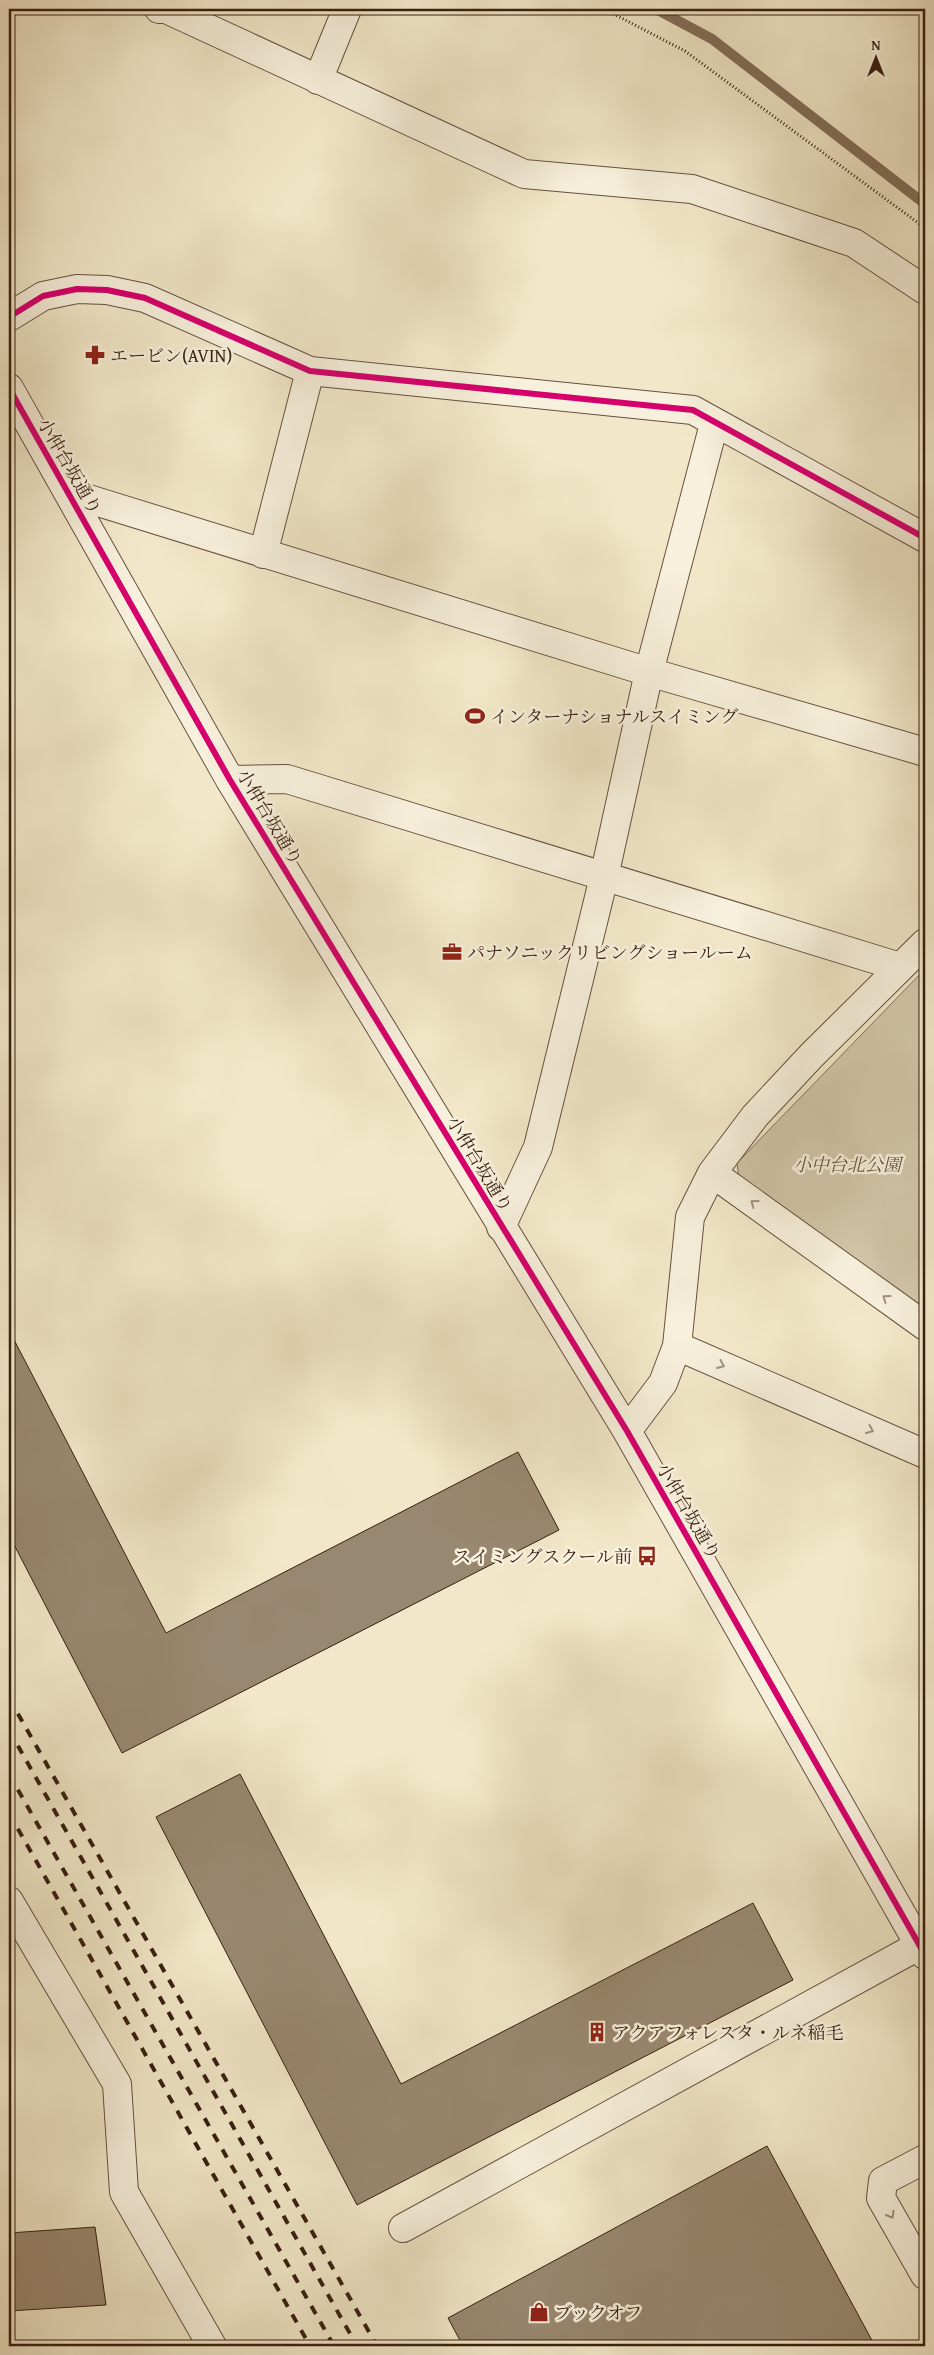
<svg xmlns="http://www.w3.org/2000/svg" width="934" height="2355" font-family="'Gentium Book Plus','Noto Serif JP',serif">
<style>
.green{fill:#d2c6aa;stroke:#85725e}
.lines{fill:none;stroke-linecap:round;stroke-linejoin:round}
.stream{stroke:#826f5a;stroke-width:10}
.building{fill:#998871;stroke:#381f11}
.minor-casing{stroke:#66513f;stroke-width:30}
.path{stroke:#381f11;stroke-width:3;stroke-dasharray:1 2.5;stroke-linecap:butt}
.minor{stroke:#f7f0dc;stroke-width:28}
.rail{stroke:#381f11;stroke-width:4;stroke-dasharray:9 9;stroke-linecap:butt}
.cycleway-casing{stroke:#f7f0dc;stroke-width:9}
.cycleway{stroke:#d6006c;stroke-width:6}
.oneway{stroke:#a19281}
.labels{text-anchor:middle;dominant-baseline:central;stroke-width:5;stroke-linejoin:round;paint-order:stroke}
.poi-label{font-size:18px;fill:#381f11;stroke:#f7f0dc;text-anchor:start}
.street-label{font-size:18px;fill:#381f11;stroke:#f7f0dc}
.park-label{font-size:18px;font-style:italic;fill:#66513f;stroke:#f7f0dc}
</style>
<rect width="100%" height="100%" fill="#f2e8c9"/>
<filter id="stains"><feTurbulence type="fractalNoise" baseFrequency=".004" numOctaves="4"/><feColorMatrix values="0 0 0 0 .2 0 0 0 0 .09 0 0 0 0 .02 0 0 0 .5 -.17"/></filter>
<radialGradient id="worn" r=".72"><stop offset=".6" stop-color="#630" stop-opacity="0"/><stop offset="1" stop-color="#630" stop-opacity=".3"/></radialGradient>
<!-- green -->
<path class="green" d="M925 969V1314L740 1185 737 1163Z"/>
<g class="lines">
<!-- stream -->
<path class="stream" d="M656 9 712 39 925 204"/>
</g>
<!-- building -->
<path class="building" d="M9 1330 166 1633 518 1452 559 1530 122 1753 9 1535Z
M240 1774 401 2084 753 1903 793 1980 357 2205 156 1817Z
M767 2146 875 2346H463L448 2318Z
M95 2227 106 2305 9 2311V2233Z"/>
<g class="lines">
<defs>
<path id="minor" d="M159 9H166L524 174 692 189 854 243 925 290
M318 80 347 9
M9 317 43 296 77 289 107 290 145 298 310 371 693 410 925 538
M9 388 230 780 627 1431 925 1955
M69 493 649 672 925 752
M263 554 310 371
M230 780 287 779 900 967
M712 1173 925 1326
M501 1227 538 1147 604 877 649 672 714 424
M677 1346 925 1454
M627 1431 663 1383 677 1346 690 1217 712 1173 755 1116 812 1055 925 943
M9 1901 117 2084 124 2192 212 2346
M925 2159 883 2181 881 2198 925 2275
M403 2228 920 1945"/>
</defs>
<!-- minor casing -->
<use href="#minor" class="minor-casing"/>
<!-- path -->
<path class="path" d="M604 9 685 51 925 228"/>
<!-- minor -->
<use href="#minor" class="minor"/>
<!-- rail -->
<path class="rail" d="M9 1698 377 2346
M9 1730 357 2346
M9 1774 334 2346
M9 1813 310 2346"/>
<defs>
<path id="cycleway" d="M9 317 43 296 77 289 107 290 145 298 310 371 693 410 925 538
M9 388 230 780 627 1431 925 1955"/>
</defs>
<!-- cycleway casing -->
<use href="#cycleway" class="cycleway-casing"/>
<!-- cycleway -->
<use href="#cycleway" class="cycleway"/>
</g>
<!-- one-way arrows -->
<defs><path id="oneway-chevron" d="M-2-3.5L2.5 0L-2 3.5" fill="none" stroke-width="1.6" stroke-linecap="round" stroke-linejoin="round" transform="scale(1.25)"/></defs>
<g class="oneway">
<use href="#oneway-chevron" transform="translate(754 1203) rotate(-144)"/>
<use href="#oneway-chevron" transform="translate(886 1298) rotate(-144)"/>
<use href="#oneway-chevron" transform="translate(721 1365) rotate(24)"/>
<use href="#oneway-chevron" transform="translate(870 1430) rotate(24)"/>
<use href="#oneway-chevron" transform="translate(891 2215) rotate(60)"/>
</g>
<!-- icons -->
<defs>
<symbol id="pharmacy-bare" viewBox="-9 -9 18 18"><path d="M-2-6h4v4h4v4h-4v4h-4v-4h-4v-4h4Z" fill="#8f2418" stroke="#f7f0dc" stroke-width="2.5" paint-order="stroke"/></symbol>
<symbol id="stadium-bare" viewBox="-9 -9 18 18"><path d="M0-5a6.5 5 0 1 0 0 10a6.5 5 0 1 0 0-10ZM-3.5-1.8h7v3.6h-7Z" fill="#8f2418" stroke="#f7f0dc" stroke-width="2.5" paint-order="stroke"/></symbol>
<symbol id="office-bare" viewBox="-9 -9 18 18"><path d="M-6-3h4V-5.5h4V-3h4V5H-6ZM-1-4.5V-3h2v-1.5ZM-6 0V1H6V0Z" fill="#8f2418" stroke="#f7f0dc" stroke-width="2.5" paint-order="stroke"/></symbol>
<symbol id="bus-bare" viewBox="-9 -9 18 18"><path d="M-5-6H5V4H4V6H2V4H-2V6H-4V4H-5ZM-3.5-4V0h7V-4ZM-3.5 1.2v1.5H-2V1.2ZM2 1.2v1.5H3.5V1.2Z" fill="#8f2418" stroke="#f7f0dc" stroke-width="2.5" paint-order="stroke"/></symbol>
<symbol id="building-bare" viewBox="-9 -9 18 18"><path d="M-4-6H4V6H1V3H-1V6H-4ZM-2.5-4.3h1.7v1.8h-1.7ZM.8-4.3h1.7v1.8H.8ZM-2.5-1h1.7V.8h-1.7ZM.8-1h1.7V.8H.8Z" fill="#8f2418" stroke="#f7f0dc" stroke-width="2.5" paint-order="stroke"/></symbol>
<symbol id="shop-bare" viewBox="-9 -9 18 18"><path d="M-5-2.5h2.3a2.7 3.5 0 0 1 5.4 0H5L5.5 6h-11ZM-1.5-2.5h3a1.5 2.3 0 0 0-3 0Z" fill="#8f2418" stroke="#f7f0dc" stroke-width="2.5" paint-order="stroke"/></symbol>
</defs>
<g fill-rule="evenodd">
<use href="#pharmacy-bare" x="81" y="341" width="28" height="28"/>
<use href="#stadium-bare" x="461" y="702" width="28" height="28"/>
<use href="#office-bare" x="438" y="938" width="28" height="28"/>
<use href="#bus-bare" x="633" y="1542" width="28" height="28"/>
<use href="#building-bare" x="583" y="2018" width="28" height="28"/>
<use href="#shop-bare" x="525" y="2298" width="28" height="28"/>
</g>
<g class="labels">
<!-- poi labels -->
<g class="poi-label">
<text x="110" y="355">エービン(AVIN)</text>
<text x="490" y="716">インターナショナルスイミング</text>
<text x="467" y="952">パナソニックリビングショールーム</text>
<text x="632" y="1556" text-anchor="end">スイミングスクール前</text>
<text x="612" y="2032">アクアフォレスタ・ルネ稲毛</text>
<text x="554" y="2312">ブックオフ</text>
</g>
<!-- street labels -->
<g class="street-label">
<text transform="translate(70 466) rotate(60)">小仲台坂通り</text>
<text transform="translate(270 817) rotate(59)">小仲台坂通り</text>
<text transform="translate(480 1164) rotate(59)">小仲台坂通り</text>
<text transform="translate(689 1511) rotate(60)">小仲台坂通り</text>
</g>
<!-- park labels -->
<g class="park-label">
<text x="847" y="1164">小中台北公園</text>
</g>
</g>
<!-- margin -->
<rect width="934" height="2355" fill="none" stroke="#f2e8c9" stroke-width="30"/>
<rect x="10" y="10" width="914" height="2335" fill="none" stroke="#381f11" stroke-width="2.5"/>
<rect x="15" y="15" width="904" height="2325" fill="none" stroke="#381f11"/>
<!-- north arrow -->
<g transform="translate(876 58)" stroke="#f7f0dc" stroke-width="4" paint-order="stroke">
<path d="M0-4L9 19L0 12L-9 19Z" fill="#381f11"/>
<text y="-8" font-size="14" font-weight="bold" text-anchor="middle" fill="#381f11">N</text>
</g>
<rect width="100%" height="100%" filter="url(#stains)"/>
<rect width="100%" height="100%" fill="url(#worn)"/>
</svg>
